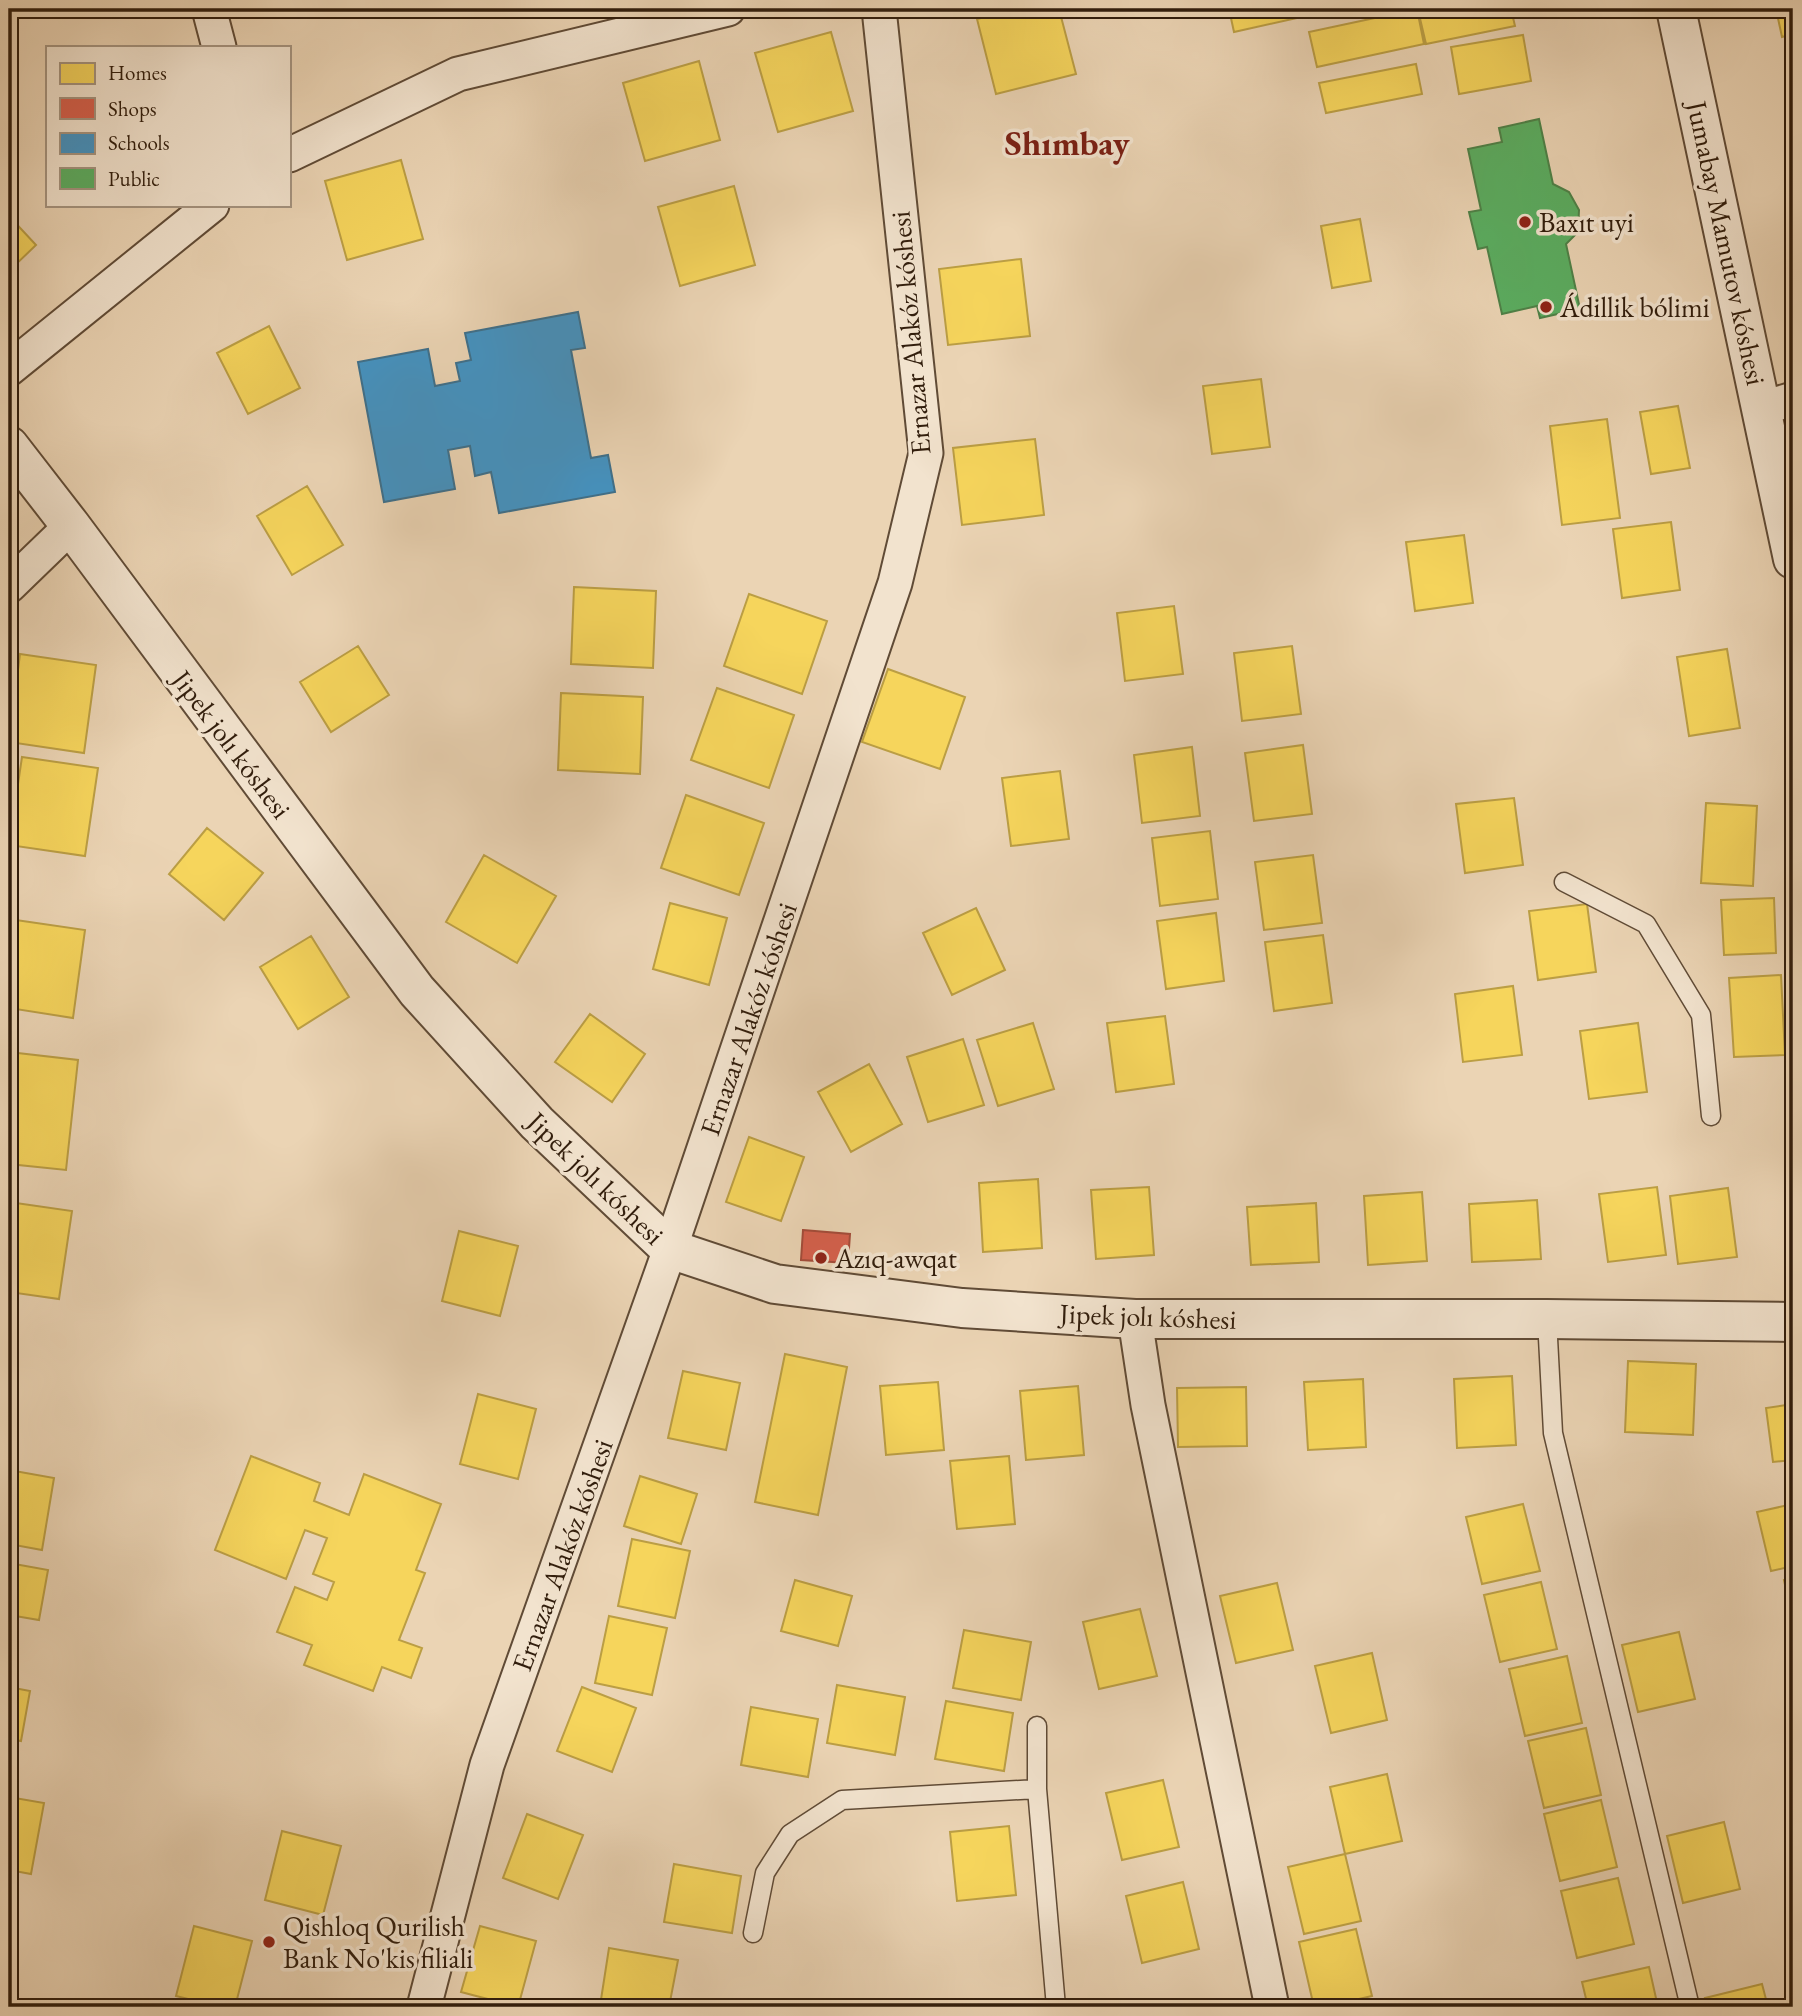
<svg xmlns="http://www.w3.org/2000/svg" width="1802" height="2016" font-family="'EB Garamond',serif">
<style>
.homes{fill:#f6d55c;stroke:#bb9e44;stroke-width:2}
.shops{fill:#d6604d;stroke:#a44c3a;stroke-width:2}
.schools{fill:#4393c3;stroke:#3e708c;stroke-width:2}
.public{fill:#5aae61;stroke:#4e8248;stroke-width:2}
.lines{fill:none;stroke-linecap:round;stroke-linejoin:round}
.service-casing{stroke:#604b36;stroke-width:21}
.minor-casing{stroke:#604b36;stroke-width:37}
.tertiary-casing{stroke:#604b36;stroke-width:42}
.service{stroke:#f2e3ce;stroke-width:18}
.minor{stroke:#f2e3ce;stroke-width:33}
.tertiary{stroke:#f2e3ce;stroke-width:38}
.poi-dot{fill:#8f2418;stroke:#f2e3ce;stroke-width:2.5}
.labels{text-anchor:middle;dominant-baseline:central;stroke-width:7;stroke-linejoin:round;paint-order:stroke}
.poi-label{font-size:28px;fill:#311d0c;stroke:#f2e3ce;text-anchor:start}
.street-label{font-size:28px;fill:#311d0c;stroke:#f2e3ce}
.district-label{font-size:35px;font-weight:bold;fill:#7a1f14;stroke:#f2e3ce}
</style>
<rect width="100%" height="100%" fill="#ebd4b4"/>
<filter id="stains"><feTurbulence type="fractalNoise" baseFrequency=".00286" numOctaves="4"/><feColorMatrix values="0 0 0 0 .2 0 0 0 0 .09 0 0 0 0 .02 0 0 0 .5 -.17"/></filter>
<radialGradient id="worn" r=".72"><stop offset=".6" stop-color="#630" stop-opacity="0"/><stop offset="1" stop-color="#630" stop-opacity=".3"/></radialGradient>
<!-- homes -->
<path class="homes" d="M1018 9H1059L1076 74 996 94 977 19Z
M1229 9H1295L1297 18 1234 32Z
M1417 9 1424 44 1317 67 1309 32Z
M1424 9H1511L1515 26 1426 44 1418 10Z
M1776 9H1793V34L1782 37Z
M831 32 853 111 778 132 755 53Z
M1523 35 1531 81 1459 94 1451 47Z
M699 61 720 140 645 161 623 83Z
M1416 64 1422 94 1326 113 1319 83Z
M401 160 423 239 347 260 325 181Z
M734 186 755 265 680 286 658 207Z
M9 216 36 245 9 271Z
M1360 219 1371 281 1332 288 1321 226Z
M1021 259 1030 336 948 345 939 269Z
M269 326 300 388 248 414 217 353Z
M1261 379 1270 447 1212 454 1203 386Z
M1678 406 1690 468 1651 474 1640 412Z
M1607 419 1620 518 1562 525 1550 426Z
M1035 439 1044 515 962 525 953 448Z
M307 486 343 545 292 575 257 516Z
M1671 522 1680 590 1622 598 1613 529Z
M1464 535 1473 603 1415 611 1406 542Z
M574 587 656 591 653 668 571 664Z
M749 594 827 621 802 694 724 666Z
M1174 606 1183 674 1125 681 1117 613Z
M358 646 389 695 331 732 300 682Z
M1292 646 1301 714 1242 721 1234 653Z
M1727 649 1740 728 1689 736 1677 657Z
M20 654 96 665 84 753 9 742Z
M888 669 965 697 940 769 862 742Z
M717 688 794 715 769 788 691 760Z
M561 693 643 697 640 774 558 770Z
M1303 745 1312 814 1254 821 1245 753Z
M1192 747 1200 816 1142 823 1134 755Z
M22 757 98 768 85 856 9 845Z
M1060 771 1069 839 1011 846 1002 778Z
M686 795 764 823 739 895 661 868Z
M1514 798 1523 865 1465 873 1456 804Z
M1706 803 1757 806 1753 886 1701 883Z
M207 828 263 873 224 920 169 874Z
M1210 831 1218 899 1160 906 1152 838Z
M484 855 556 896 517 963 446 922Z
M1313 855 1322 923 1264 930 1255 862Z
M1774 898 1776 953 1724 955 1721 900Z
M670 903 727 918 709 985 653 969Z
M1587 904 1596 972 1538 980 1529 911Z
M976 908 1005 970 952 995 923 933Z
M1216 913 1224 981 1166 989 1157 921Z
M9 919 85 930 73 1018 9 1008Z
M1323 935 1332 1003 1274 1011 1265 942Z
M311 936 349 997 298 1029 260 967Z
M1781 975 1785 1055 1734 1057 1729 978Z
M1513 986 1522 1055 1463 1062 1455 994Z
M590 1014 645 1054 612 1102 555 1062Z
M1165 1016 1174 1084 1116 1092 1107 1023Z
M1033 1023 1054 1089 998 1106 977 1040Z
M1638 1023 1647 1092 1589 1099 1580 1031Z
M963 1039 984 1105 928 1122 907 1057Z
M9 1052 78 1060 66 1170 9 1164Z
M869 1064 902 1124 851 1152 818 1092Z
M749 1137 804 1157 781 1221 726 1202Z
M1038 1179 1042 1248 983 1252 979 1183Z
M1149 1187 1154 1255 1096 1259 1091 1190Z
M1657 1187 1666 1255 1608 1262 1599 1194Z
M1728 1188 1737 1257 1678 1264 1670 1196Z
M1422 1192 1427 1261 1368 1265 1364 1196Z
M1537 1200 1541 1259 1472 1262 1469 1204Z
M9 1202 72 1211 59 1299 9 1292Z
M1316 1203 1319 1262 1251 1265 1247 1207Z
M459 1231 518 1246 500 1316 442 1301Z
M785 1354 847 1367 818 1515 755 1502Z
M1628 1361 1696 1364 1693 1435 1625 1432Z
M683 1371 740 1383 726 1450 668 1438Z
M1512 1376 1516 1445 1457 1448 1454 1379Z
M1363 1379 1366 1447 1308 1450 1304 1382Z
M938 1382 944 1450 886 1455 880 1386Z
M1078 1386 1084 1455 1026 1460 1020 1391Z
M1246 1387 1247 1446 1178 1447 1177 1388Z
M478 1394 536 1409 518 1479 460 1464Z
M1793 1404V1460L1773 1462 1766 1408Z
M251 1456 320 1483 314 1501 349 1515 364 1474 441 1504 416 1570 425 1573 399 1640 422 1648 411 1678 382 1667 373 1691 304 1665 312 1645 277 1632 295 1587 327 1600 334 1582 313 1574 327 1538 305 1530 286 1579 215 1550Z
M1009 1456 1015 1524 957 1529 950 1461Z
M9 1470 54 1478 42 1550 9 1544Z
M640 1476 697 1494 681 1544 624 1526Z
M1523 1504 1540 1571 1482 1584 1466 1517Z
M1793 1504V1566L1771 1571 1757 1512Z
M632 1539 690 1551 675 1618 618 1606Z
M9 1563 48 1570 39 1620 9 1615Z
M1793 1578V1623L1784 1580Z
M795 1580 852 1596 838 1646 781 1631Z
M1541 1582 1557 1649 1500 1662 1484 1595Z
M1277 1583 1293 1650 1236 1663 1220 1596Z
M1140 1609 1157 1676 1099 1689 1083 1622Z
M609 1616 667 1628 652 1695 595 1683Z
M964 1630 1031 1642 1021 1700 953 1688Z
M1679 1632 1695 1699 1638 1712 1622 1645Z
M1372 1653 1387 1720 1331 1733 1315 1666Z
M1567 1656 1582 1723 1525 1736 1509 1669Z
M837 1685 905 1697 895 1755 827 1743Z
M9 1687 30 1691 21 1741 9 1739Z
M582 1687 636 1708 612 1772 557 1751Z
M946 1701 1013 1713 1004 1771 935 1759Z
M751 1707 818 1719 808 1777 741 1765Z
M1586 1728 1601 1795 1544 1808 1528 1741Z
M1387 1774 1402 1841 1345 1854 1330 1787Z
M1163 1780 1179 1847 1122 1860 1106 1793Z
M9 1797 44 1803 31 1874 9 1870Z
M1601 1800 1617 1867 1560 1881 1544 1814Z
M527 1814 583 1835 558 1899 503 1878Z
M1724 1822 1740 1889 1683 1903 1667 1836Z
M1009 1826 1016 1895 957 1901 950 1832Z
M282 1831 341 1846 323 1915 265 1900Z
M1345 1854 1361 1921 1304 1934 1288 1867Z
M674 1864 741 1876 732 1933 664 1922Z
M1618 1878 1634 1944 1577 1958 1561 1891Z
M1183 1882 1199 1949 1142 1963 1126 1896Z
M194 1926 252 1941 235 2007H220L176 1996Z
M480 1926 536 1941 518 2007 461 1992Z
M1356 1929 1372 1996 1324 2007H1314L1299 1942Z
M609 1948 678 1960 669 2007 600 2006Z
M1649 1967 1658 2007H1588L1582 1982Z
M1762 1984 1768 2007H1708L1705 1998Z"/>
<!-- shops -->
<path class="shops" d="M803 1230 850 1234 848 1263 801 1260Z"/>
<!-- schools -->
<path class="schools" d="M578 312 585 348 571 350 591 458 608 455 615 492 499 513 491 472 475 476 470 446 448 450 455 489 384 502 358 362 428 349 435 386 460 381 456 363 471 360 465 333Z"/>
<!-- public -->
<path class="public" d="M1539 119 1553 184 1569 192 1579 210 1578 232 1566 244 1580 309 1540 318 1537 306 1502 314 1487 247 1478 249 1469 212 1481 210 1468 149 1502 142 1499 128Z"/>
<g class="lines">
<defs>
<path id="service" d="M1564 882 1646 924 1701 1015 1711 1116
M1547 1319 1553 1433 1690 2007
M1037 1726V1789L1056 2007
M753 1933 765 1873 790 1834 842 1800 1037 1789"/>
<path id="minor" d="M209 9 219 47
M289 155 458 74 728 9
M9 369 212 205
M1763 408 1793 399
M9 586 71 526
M1135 1319 1148 1405 1272 2007
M424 2007 487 1765 670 1249 895 583 926 453 879 9"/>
<path id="tertiary" d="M1676 9 1793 559
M9 446 71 526 417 991 537 1123 670 1249 775 1284 962 1308 1135 1319H1547L1793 1322"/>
</defs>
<!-- service casing -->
<use href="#service" class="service-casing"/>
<!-- minor casing -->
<use href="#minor" class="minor-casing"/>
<!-- tertiary casing -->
<use href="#tertiary" class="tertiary-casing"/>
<!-- service -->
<use href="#service" class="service"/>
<!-- minor -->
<use href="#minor" class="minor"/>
<!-- tertiary -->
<use href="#tertiary" class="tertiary"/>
</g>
<!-- markers -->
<g class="poi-dot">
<circle cx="1525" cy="222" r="7"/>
<circle cx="1546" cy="307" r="7"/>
<circle cx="821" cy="1258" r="7"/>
<circle cx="269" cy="1942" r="7"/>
</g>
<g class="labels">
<!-- poi labels -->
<g class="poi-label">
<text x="1539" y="222">Baxıt uyi</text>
<text x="1560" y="307">Ádillik bólimi</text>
<text x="835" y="1258">Azıq-awqat</text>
<text x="283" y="1926">Qishloq Qurilish<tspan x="283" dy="32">Bank No'kis filiali</tspan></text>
</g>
<!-- street labels -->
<g class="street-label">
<text transform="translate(1727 243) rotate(78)">Jumabay Mamutov kóshesi</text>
<text transform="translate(910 333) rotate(-95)">Ernazar Alakóz kóshesi</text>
<text transform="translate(232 744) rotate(53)">Jipek jolı kóshesi</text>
<text transform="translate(748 1019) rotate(-71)">Ernazar Alakóz kóshesi</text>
<text transform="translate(596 1178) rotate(44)">Jipek jolı kóshesi</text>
<text transform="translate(1148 1316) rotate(2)">Jipek jolı kóshesi</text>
<text transform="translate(562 1555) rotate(-70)">Ernazar Alakóz kóshesi</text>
</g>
<!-- district labels -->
<g class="district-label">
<text x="1067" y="142">Shımbay</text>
</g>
</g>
<!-- margin -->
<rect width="1802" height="2016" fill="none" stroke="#ebd4b4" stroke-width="35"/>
<rect x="10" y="10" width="1781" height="1995" fill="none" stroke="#311d0c" stroke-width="3.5"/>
<rect x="18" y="18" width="1767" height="1981" fill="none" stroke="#311d0c" stroke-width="2"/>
<!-- legend -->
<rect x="46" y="46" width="245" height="161" fill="#f2e3ce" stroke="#a59480" stroke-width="2"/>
<rect x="60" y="63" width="35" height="21" fill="#f6d55c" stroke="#a59480" stroke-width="2"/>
<text x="108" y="80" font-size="21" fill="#311d0c">Homes</text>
<rect x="60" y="98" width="35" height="21" fill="#d6604d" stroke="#a59480" stroke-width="2"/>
<text x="108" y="116" font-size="21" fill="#311d0c">Shops</text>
<rect x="60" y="133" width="35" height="21" fill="#4393c3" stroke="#a59480" stroke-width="2"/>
<text x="108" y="150" font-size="21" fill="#311d0c">Schools</text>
<rect x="60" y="168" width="35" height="21" fill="#5aae61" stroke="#a59480" stroke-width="2"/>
<text x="108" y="186" font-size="21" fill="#311d0c">Public</text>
<rect width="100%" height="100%" filter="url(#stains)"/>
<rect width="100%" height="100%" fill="url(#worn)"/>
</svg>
